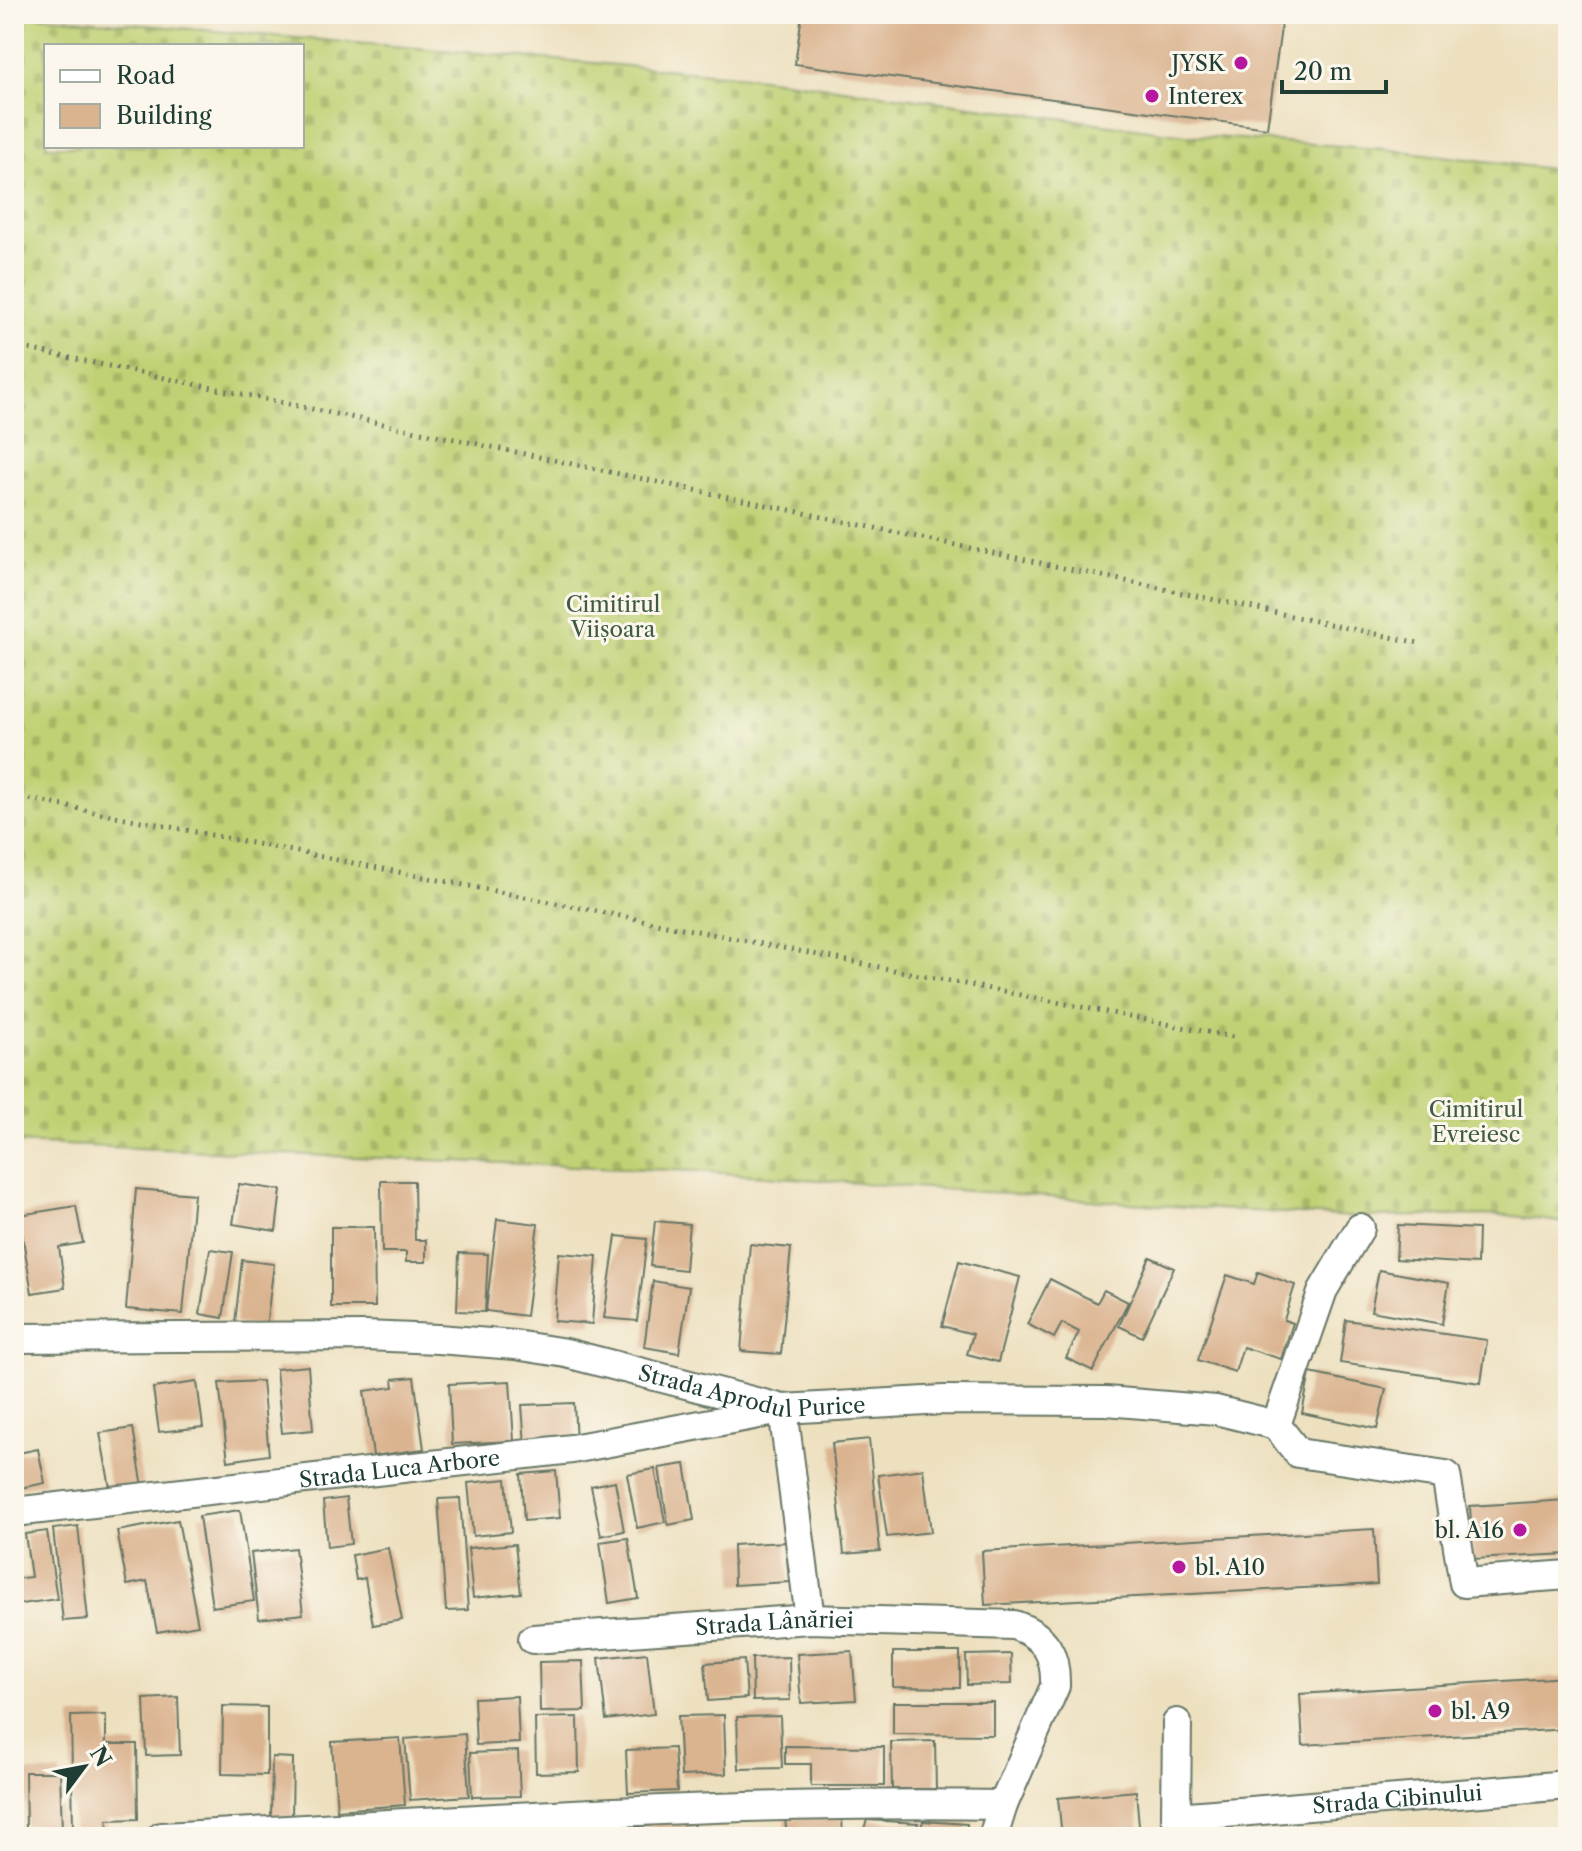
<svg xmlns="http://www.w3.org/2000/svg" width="1582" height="1851" font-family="'Libre Caslon Text',serif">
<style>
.cemetery{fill:url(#cemetery-stones);stroke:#708754;stroke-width:2;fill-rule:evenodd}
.building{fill:#dab38f}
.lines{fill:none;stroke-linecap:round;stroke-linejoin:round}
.minor-casing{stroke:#677665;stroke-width:32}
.path{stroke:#677665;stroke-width:5;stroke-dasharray:2 6;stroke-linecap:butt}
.minor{stroke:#fff;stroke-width:28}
.poi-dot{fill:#b5179e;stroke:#fbf7ec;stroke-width:3}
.labels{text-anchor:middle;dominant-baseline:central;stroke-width:6;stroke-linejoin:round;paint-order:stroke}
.poi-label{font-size:22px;fill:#1f3d34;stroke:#fbf7ec;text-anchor:start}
.park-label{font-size:22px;fill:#3f5b41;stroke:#fbf7ec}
.street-label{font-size:22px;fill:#1f3d34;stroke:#fbf7ec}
</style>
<defs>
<pattern id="cemetery-stones" width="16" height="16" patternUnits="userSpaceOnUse" patternTransform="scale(2)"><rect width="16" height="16" fill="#c0d174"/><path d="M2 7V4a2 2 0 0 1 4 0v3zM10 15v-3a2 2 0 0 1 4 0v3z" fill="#a5b465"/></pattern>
</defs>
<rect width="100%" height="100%" fill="#fbf7ec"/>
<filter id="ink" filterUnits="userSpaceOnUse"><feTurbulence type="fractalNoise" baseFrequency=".0125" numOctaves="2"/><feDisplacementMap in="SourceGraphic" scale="16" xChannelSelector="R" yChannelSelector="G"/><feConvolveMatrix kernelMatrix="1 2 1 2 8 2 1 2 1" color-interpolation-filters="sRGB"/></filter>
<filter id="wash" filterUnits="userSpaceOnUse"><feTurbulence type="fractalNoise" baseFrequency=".006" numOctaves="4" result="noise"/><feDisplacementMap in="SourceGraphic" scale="32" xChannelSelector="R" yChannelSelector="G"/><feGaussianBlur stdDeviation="1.8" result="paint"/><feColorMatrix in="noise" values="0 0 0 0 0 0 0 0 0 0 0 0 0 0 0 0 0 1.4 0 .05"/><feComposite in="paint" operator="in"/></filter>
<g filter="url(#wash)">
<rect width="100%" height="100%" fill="#ede0bf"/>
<!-- cemetery -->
<path class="cemetery" d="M14 14 747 76 1186 135 1383 149 1568 171V1223L1506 1215 1352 1217 1199 1208 696 1171 14 1143ZM46 46H302V146H46Z"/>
<g id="blocks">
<!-- building -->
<path class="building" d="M802 14H1283L1267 128 795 64Z
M381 1181H414L415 1240H426V1262H406V1252H382Z
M239 1184 281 1190 276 1231 233 1224Z
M136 1189 194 1194 183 1314 126 1309Z
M76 1206 83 1243 59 1247 65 1288 32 1293 19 1215Z
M497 1219 538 1224 526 1316 486 1311Z
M655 1221 689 1224 685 1270 650 1266Z
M1398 1225 1478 1229 1477 1264 1396 1259Z
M331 1227H374L375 1307H331Z
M616 1236 647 1239 637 1321 604 1318Z
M750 1244 791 1248 781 1354 741 1351Z
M210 1249 233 1252 223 1318 200 1314Z
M459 1253 488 1254 485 1312 457 1311Z
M559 1253 597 1256 592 1324 554 1321Z
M1150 1257 1174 1268 1142 1337 1119 1326Z
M242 1260 274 1264 266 1327 235 1323Z
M959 1261 1020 1277 998 1362 967 1354 973 1334 942 1326Z
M1379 1270 1449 1283 1442 1324 1371 1311Z
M1258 1272 1295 1285 1284 1320 1293 1323 1281 1359 1243 1347 1235 1372 1198 1360 1227 1275 1254 1284Z
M1050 1279 1097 1303 1104 1290 1128 1302 1093 1371 1066 1358 1079 1332 1062 1323 1054 1338 1027 1324Z
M653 1281 689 1287 679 1353 644 1347Z
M1346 1320 1487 1340 1481 1383 1340 1363Z
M308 1366 313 1430 282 1433 276 1369Z
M1310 1373 1386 1389 1377 1429 1302 1413Z
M414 1377 424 1449 373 1456 364 1391 394 1387 393 1379Z
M262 1381 269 1455 228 1461 219 1383Z
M510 1381 514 1441 452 1444 449 1384Z
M197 1382 203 1427 159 1432 153 1388Z
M574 1403 576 1443 525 1445 522 1405Z
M133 1428 143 1487 111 1493 100 1433Z
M869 1439 880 1551 844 1554 832 1443Z
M38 1449 45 1483 16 1489 14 1454Z
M685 1464 694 1520 668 1525 659 1468Z
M655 1469 665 1522 637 1528 627 1474Z
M923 1469 931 1532 887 1537 878 1475Z
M556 1471 560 1518 524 1521 521 1474Z
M506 1479 511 1532 473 1536 468 1483Z
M615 1481 624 1531 601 1536 591 1486Z
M346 1498 351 1544 327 1547 323 1501Z
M460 1498 468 1610 446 1611 438 1499Z
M1568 1500V1554L1473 1559 1470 1506Z
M240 1510 254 1601 212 1607 199 1516Z
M178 1520 198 1625 157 1632 147 1581 127 1585 117 1531Z
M78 1526 88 1619 63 1621 53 1529Z
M1374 1529 1377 1584 985 1605 982 1551Z
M47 1531 57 1599 14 1605V1579L31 1577 25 1534Z
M628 1538 638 1598 609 1603 600 1542Z
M786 1542 789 1582 734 1585 733 1545Z
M515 1544 521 1593 473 1598 468 1548Z
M295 1548 303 1614 259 1619 251 1553Z
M388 1548 402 1620 373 1625 365 1578 356 1580 352 1555Z
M852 1651 856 1700 801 1703 797 1654Z
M893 1652H960V1688L893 1687Z
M647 1653 654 1714 606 1720 599 1658Z
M1011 1654 1012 1684 967 1685 966 1655Z
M789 1657 790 1700 753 1701 752 1658Z
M744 1660 747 1698 708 1701 705 1663Z
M583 1661 585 1711 540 1712 539 1662Z
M1568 1677V1729L1303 1745 1300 1694Z
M517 1696 519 1743 476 1745 474 1698Z
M178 1697 180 1755 146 1756 144 1699Z
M893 1702H993V1735L893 1734Z
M223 1706 267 1707V1775L222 1774Z
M106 1715V1744H137L138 1819 107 1820 108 1830H73L71 1716Z
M724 1715 726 1774 681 1776 678 1716Z
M780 1716 782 1768 739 1769 737 1717Z
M578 1717 579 1772 536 1773 535 1718Z
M465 1734 469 1796 410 1800 405 1739Z
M400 1738 405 1805 337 1810 332 1742Z
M935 1741 936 1789H892L891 1742Z
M785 1746 884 1747V1786H811V1764H785Z
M674 1748 677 1791 628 1793 626 1750Z
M518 1751 520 1796 472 1797 470 1753Z
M272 1757 293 1758 292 1818H271Z
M25 1772H60L62 1830 26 1831Z
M1136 1791 1140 1837H1062L1058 1798Z
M692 1815 695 1837H623L622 1829 655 1825 654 1820Z
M842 1817 843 1837H787L785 1819Z
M867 1820 918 1823 914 1837H861Z
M923 1821 967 1824 966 1837H918Z"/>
</g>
</g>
<g filter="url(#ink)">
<use href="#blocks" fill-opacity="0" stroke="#677665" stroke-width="2"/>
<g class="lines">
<defs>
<g id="minor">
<path id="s1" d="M14 1338 365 1336 438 1339 515 1345 566 1353 783 1409 944 1400 1106 1401 1216 1410 1276 1425"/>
<path d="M783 1409 810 1619"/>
<path d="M1276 1425 1298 1453 1446 1475 1464 1583 1568 1575"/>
<path d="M1276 1425 1323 1290 1360 1228"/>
<path id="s2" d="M14 1512 572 1449 775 1411"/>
<path id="s3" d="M533 1639 810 1619 1014 1625C1046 1636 1056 1654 1055 1686L1003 1805 993 1837"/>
<path id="s4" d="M1177 1723 1176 1817 1568 1785"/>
<path d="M161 1837C441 1822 722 1800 1003 1805"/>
</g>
</defs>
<!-- minor casing -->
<use href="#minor" class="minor-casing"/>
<!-- path -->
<path class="path" d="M14 346 1419 643
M14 796 1238 1038"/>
<!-- minor -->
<use href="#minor" class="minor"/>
</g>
</g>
<!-- markers -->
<g class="poi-dot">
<circle cx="1241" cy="63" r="8"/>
<circle cx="1152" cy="96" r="8"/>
<circle cx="1520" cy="1530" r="8"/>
<circle cx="1179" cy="1567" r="8"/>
<circle cx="1435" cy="1711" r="8"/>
</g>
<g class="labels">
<!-- poi labels -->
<g class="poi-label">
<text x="1225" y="63" text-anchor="end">JYSK</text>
<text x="1168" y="96">Interex</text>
<text x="1504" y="1530" text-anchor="end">bl. A16</text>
<text x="1195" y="1567">bl. A10</text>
<text x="1451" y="1711">bl. A9</text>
</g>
<!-- park labels -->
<g class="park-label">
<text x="613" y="604">Cimitirul<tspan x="613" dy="25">Viișoara</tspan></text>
<text x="1476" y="1109">Cimitirul<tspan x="1476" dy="25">Evreiesc</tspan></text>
</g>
<!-- street labels -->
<g class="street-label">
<text stroke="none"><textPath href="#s1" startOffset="744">Strada Aprodul Purice</textPath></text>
<text stroke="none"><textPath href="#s2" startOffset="388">Strada Luca Arbore</textPath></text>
<text stroke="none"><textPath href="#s3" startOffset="242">Strada Lânăriei</textPath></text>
<text stroke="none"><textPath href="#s4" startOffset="316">Strada Cibinului</textPath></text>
</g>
</g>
<!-- margin -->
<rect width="1582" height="1851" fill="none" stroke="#fbf7ec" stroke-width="48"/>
<!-- legend -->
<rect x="44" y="44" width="260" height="104" fill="#fbf7ec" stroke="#a3ada2" stroke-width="2"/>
<rect x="60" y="70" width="40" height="12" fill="#ffffff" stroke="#a3ada2" stroke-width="2"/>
<text x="116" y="84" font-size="24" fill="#1f3d34">Road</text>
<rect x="60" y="104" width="40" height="24" fill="#dab38f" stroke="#a3ada2" stroke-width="2"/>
<text x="116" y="124" font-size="24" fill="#1f3d34">Building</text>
<!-- north arrow -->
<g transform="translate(84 1767) rotate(58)" stroke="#fbf7ec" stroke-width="6" paint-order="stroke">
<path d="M0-6L14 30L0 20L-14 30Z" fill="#1f3d34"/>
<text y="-12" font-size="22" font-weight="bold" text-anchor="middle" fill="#1f3d34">N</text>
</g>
<!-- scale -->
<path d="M1282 80v12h104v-12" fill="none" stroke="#1f3d34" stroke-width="4"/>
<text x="1294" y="80" font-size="24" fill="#1f3d34" stroke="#fbf7ec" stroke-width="6" paint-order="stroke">20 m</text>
</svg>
